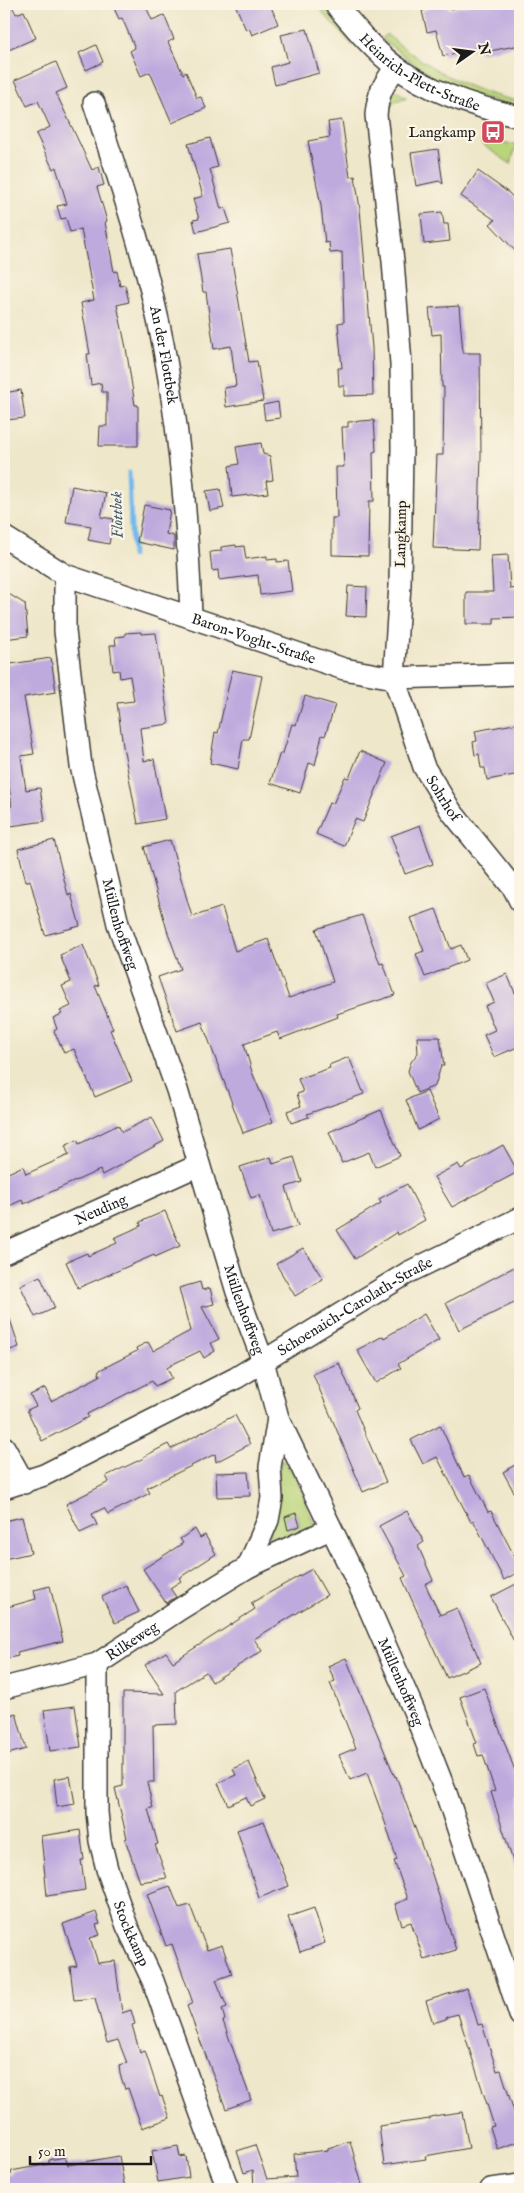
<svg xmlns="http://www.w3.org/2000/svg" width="524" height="2193" font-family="'IM FELL English',serif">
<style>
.green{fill:#b9d47a;stroke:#6a784b;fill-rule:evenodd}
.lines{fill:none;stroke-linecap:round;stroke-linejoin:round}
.stream{stroke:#72b9ea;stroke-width:5}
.building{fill:#bfaade}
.minor-casing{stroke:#3c3a36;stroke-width:24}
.minor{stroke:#fff;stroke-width:21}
.labels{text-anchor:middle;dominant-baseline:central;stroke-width:4.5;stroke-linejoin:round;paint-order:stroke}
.street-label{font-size:15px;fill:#1c1c1c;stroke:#fcf5e5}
.poi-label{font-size:15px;fill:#1c1c1c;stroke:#fcf5e5;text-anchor:end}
.water-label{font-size:16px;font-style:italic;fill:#3e5b6e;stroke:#fcf5e5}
</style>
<rect width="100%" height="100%" fill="#fcf5e5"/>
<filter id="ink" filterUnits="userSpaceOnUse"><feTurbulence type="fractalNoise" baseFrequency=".02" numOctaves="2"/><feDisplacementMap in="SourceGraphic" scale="10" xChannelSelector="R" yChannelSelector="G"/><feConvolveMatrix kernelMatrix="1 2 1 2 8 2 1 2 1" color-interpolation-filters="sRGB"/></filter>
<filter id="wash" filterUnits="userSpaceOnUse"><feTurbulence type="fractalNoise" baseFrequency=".0096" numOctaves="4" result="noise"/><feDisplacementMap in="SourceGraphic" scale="20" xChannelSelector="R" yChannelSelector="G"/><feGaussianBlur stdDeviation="1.12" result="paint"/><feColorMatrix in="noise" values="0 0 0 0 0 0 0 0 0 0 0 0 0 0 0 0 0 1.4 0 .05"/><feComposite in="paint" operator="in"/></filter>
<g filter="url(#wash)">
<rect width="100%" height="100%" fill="#efe7ca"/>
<!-- green -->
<path class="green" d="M315 4H324L356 39 353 46Z
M386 34C425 66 470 93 520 101V108L457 90 431 76 382 39Z
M395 90 407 98C395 99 389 106 386 117L390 93Z
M482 141 516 144 511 164 481 144Z
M281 1460C296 1467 307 1507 313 1522L312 1529 267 1550ZM296 1513 300 1525 289 1529 285 1517Z"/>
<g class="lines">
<!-- stream -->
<path class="stream" d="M129 473 132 556"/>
</g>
<g id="blocks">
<!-- building -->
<path class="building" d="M4 4H11L16 14 24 11 36 38 4 52Z
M112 4H145L152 20 164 15 174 39 168 42 183 74 186 72 197 98 201 97 206 108 172 123 150 72 141 76 130 51 135 48 122 18 119 19Z
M235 4H270L278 24 252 35 249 28 246 30Z
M441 4H447L449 9 476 4H520V45L480 53 478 48 443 56 436 30 427 32 422 11Z
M307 29 319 73 275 85 271 67 288 62 281 35Z
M96 45 103 62 86 70 79 53Z
M56 62 67 88 56 93 92 170 99 167 104 185 97 187 107 221 105 222 114 272 117 271 120 286 125 285 129 302 117 305 126 348 135 405H138V446H99L100 426H107V392H102L101 383 91 385 87 354H90L81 303 94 300 81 229 70 232 66 218 61 219 57 206 67 204 56 167 53 169 36 134 50 127 38 101 27 106 15 80Z
M342 120 350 177 355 176 360 209 372 348 373 395 344 396V386H339L338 368H342L338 323 344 322 342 252 330 253 329 242 325 243 321 206 308 141 330 137 328 122Z
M210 138 218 167 210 169 221 209 225 208 230 223 196 232 193 220 199 219 193 199 203 196 188 144Z
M438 149 443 184 439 181 416 186 411 153Z
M478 171 509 193 520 205V256L490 224 495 220 461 196Z
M442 212 444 224H448L450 241 424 244 421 214Z
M230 249 249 362 257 361 263 401 226 407 224 388 236 386 231 346 214 349 206 292H203L197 254Z
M459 306 463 353H480L481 456 478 550 433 548 437 455H443L444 387H442L441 334 432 335 429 308Z
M21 390 25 418 6 420 4 393Z
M278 402 280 418 265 420 263 405Z
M374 420 376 451 373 452 374 501H369L368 556 332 555V518H337L336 467H344L342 427H348V422Z
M261 443 263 454 270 456 273 480 266 481 268 493 232 497 229 466 239 464 236 447Z
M72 486 106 493 101 517 114 519 109 544 88 540 91 526 66 522Z
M220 489 224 508 210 511 206 491Z
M144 505 170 510 166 534 174 536V550L137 542Z
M236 545V547L244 546 246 559 267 556V560L277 559V562L288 561 292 591 260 595 258 575 219 580 218 570 212 571 210 552 221 551V547Z
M508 555 510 589 520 588V617L494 618V624H466V592H493L491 556Z
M348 586 367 587 366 617 346 616Z
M4 591 25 604 28 636 4 639Z
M141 632V634L156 633 169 724 140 728 144 761 154 759 165 819 138 824 123 746 117 703 134 701 130 676 120 678 119 670 113 671 110 645H116L115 637 125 636V633Z
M51 658 56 692 24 697 34 754 21 756 26 790 40 788 45 821 11 826 8 807 12 806 4 755V665Z
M232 670 262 676 249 739H243L238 769 210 763 215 732 218 733Z
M305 696 335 705 325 736 322 735 315 765 309 763 300 793 270 783 280 753H283L292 724 296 725Z
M520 723V774L487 780 485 768H481L479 754 475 755 473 742 477 741 475 731Z
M360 751 387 763 363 822 355 819 344 846 316 834 329 803 333 804 345 777 349 778Z
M420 825 433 864 405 874 391 836Z
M54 840 68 895 71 894 80 926 45 935 30 880 26 882 18 849Z
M170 840 192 917 222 907 235 951 268 939 289 998 333 982 316 929 362 915 380 964 383 963 395 995 337 1014 338 1017 280 1039 277 1032 244 1044 252 1072 273 1122 243 1133 202 1022 177 1031 158 977 181 969 167 930 144 847Z
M436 909 451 949 461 945 467 960 425 977 416 954 424 951 411 918Z
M83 945 99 985 95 986 113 1029 110 1030 132 1081 95 1097 74 1049 64 1053 54 1031 57 1029 53 1018 62 1014 60 1011 71 1006 62 986 71 982 60 955Z
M507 974 515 993 520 991V1046L494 1057 484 1035 495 1030 485 1006 494 1002 486 983Z
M417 1037H440L444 1066H441L435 1086 417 1093 408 1071 411 1062 418 1053Z
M349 1057 364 1094 307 1114 309 1117 291 1123 287 1111 301 1106 297 1094 303 1092 298 1079 330 1068 329 1065Z
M427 1091 439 1119 418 1130 406 1100Z
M381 1110 400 1156 375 1167 369 1152 342 1163 329 1132Z
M152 1117 164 1141 102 1175 100 1170 24 1204 22 1200 9 1206 4 1194V1175L23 1166 26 1174 69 1155 65 1146 77 1140 79 1144 118 1125 122 1132Z
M503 1145 518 1172 452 1207 434 1177 458 1164 461 1169Z
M271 1157 273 1164 294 1157 302 1182 286 1187 298 1226 271 1234 260 1195 251 1198 240 1167Z
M407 1184 425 1220 398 1235 397 1232 355 1259 337 1230 381 1203 379 1199Z
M165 1211 180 1246 155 1257 154 1255 78 1288 66 1262 87 1253 88 1256 117 1243 114 1238 141 1226 140 1222Z
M303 1248 323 1279 295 1296 276 1264Z
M520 1264V1300L459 1330 446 1303Z
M40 1276 55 1308 35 1317 20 1285Z
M200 1282 202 1290 210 1288 214 1304 202 1307 219 1339 211 1343 215 1351 204 1358 200 1351 175 1363 167 1368 172 1378 155 1386 152 1381 87 1414 88 1417 42 1441 27 1410 36 1406 30 1395 45 1388 51 1401 100 1376 98 1371 137 1351 136 1348 148 1342 153 1351 190 1331 179 1288Z
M6 1307 19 1347 4 1352V1308Z
M424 1314 439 1340 398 1364 401 1368 376 1383 357 1350 383 1336 384 1338Z
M339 1363 358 1408 355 1410 386 1482 363 1492 313 1374Z
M235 1415 250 1444 216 1462 215 1454 147 1488 150 1493 108 1514 104 1508 92 1514 97 1525 80 1533 66 1504 109 1482 106 1476 144 1458 143 1457 168 1444 171 1449Z
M440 1425 464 1477 469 1475 488 1512 491 1511 520 1567V1571L504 1580 473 1520 471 1522 437 1457 423 1464 411 1440Z
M520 1462V1503L503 1472Z
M248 1472 250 1496 217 1497 216 1473Z
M407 1511 424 1542 418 1546 433 1580 425 1584 440 1615 457 1608 481 1663 447 1678 402 1578 406 1576 379 1526Z
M296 1513 300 1526 288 1530 285 1517Z
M22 1517 31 1553 4 1559V1521Z
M195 1529 200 1538 205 1535 216 1554 179 1578 181 1581 170 1588 176 1597 166 1603 143 1569 183 1543 180 1539Z
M312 1569 327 1595 254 1639 262 1651 212 1682 206 1672 176 1691 177 1724 153 1725 154 1782H147L153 1808 148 1809 158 1844 155 1845 167 1878 140 1882 125 1839 127 1838 115 1788 123 1786V1693L164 1694 145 1665 166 1652 173 1662 255 1609 251 1603Z
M520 1582V1653L491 1597Z
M126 1585 139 1612 115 1623 102 1597Z
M50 1586 63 1641 17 1652 18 1656 4 1659V1608L36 1599 34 1590Z
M346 1658 395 1777 396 1776 432 1874 456 1950 424 1960 411 1922 402 1925 395 1904 408 1899 394 1861 397 1860 386 1825 367 1773 350 1780 339 1755 356 1748 330 1683 335 1681 328 1666Z
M484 1688 520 1784V1874H517L491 1792 495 1791 483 1755 478 1756 474 1744 477 1743 460 1697Z
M75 1706 81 1747 50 1751 44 1710Z
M16 1713 26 1749 4 1755V1717Z
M249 1762 265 1799 250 1806 246 1797 228 1805 218 1783 236 1775 233 1769Z
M70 1776 75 1804 57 1807 54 1779Z
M264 1821 289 1886 259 1898 237 1830Z
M80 1830 84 1860H81L85 1890 47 1896 41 1836Z
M170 1886 179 1908 190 1905 207 1950 222 1945 232 1974 216 1980 227 2007 222 2009 225 2020 223 2021 251 2100 226 2109 187 2006 193 2003 172 1944 166 1946 147 1894Z
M314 1908 325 1943 300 1952 288 1917Z
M96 1912 100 1924 96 1925 100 1935 90 1938 98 1963 115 1961 122 2013 131 2010 135 2024 132 2025 140 2053 145 2051 160 2097 162 2096 170 2118 142 2128 128 2088 125 2089 120 2074 119 2065 127 2063 118 2040 107 2043 95 1998 74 2000 70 1967 77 1966 63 1924Z
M467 1988 478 2025 482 2024 497 2071 501 2070 520 2131V2141L497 2149 490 2127 494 2126 458 2014 446 2017V2019L433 2023 426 2001Z
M462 2112 469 2148 425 2156 426 2159 384 2165 379 2126 430 2119V2117L440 2115Z
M350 2141 362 2185 347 2189H340L339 2185 309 2189H254L253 2170 244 2173 237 2151 255 2145 267 2179 296 2177 294 2154 328 2150V2148Z
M178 2146 180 2157 186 2156 189 2177 158 2182 152 2151Z
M119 2156 125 2189H4V2176L12 2174 11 2171 49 2164V2160L65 2157 68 2165Z"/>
</g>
</g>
<g filter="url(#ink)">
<use href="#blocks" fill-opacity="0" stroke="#3c3a36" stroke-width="1"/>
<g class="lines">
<defs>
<g id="minor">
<path id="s1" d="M335 4C352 24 375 52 396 67 431 92 479 108 520 117"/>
<path id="s2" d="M396 67C383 85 378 93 376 115L393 261 401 364 402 447 400 585 394 678 424 767 451 811 514 889 520 901"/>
<path id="s3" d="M94 103C120 182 147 262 163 344 180 434 188 525 191 616"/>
<path id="s4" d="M4 537 65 575 344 669 394 678 520 674"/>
<path id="s5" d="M65 575V631L81 766 118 924 177 1090 237 1292 263 1361 278 1418 363 1594 414 1711 446 1793 520 2015"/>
<path id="s6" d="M4 1253 199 1165"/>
<path d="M4 1447 24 1483"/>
<path id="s7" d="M4 1488 44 1475 236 1378 409 1272 520 1218"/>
<path d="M248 1567 268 1520 272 1498 270 1467 278 1418"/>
<path id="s8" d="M97 1664V1812L100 1841 107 1869 127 1926 153 1981 228 2189"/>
<path id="s9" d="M4 1688 97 1664 180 1609 248 1567 330 1529"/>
<path d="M491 2189 520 2185"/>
</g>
</defs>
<!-- minor casing -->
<use href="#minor" class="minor-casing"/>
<!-- minor -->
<use href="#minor" class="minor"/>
</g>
</g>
<!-- icons -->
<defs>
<symbol id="bus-square" viewBox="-11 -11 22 22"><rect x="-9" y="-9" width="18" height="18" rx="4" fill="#d1495b" stroke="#fcf5e5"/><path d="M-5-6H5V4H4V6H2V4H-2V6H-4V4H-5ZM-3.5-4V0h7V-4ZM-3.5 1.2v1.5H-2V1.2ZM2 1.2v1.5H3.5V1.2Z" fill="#fff"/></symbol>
</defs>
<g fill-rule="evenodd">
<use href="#bus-square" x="479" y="118" width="28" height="28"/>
</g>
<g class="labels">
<!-- street labels -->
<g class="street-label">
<text stroke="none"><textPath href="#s1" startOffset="111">Heinrich-Plett-Straße</textPath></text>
<text stroke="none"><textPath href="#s3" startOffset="262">An der Flottbek</textPath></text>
<text transform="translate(401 534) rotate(-89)">Langkamp</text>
<text stroke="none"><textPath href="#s4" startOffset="271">Baron-Voght-Straße</textPath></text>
<text stroke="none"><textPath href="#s2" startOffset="748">Sohrhof</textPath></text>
<text stroke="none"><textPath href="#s5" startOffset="355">Müllenhoffweg</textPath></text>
<text stroke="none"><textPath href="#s6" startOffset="106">Neuding</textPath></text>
<text stroke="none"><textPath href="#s7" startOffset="396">Schoenaich-Carolath-Straße</textPath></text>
<text stroke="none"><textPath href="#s5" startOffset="760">Müllenhoffweg</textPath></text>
<text stroke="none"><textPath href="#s9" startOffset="138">Rilkeweg</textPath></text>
<text stroke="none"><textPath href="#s5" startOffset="1165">Müllenhoffweg</textPath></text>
<text stroke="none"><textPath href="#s8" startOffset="275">Stockkamp</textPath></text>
</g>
<!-- poi labels -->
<g class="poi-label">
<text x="476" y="132">Langkamp</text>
</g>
<!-- water labels -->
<g class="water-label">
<text transform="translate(118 515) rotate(-92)">Flottbek</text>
</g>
</g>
<!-- margin -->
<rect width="524" height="2193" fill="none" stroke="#fcf5e5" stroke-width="20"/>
<!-- north arrow -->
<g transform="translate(472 52) rotate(76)" stroke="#fcf5e5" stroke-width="4" paint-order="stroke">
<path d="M0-4L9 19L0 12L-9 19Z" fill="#1c1c1c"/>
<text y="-8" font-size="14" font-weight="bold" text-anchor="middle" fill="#1c1c1c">N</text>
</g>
<!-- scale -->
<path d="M30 2156v8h121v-8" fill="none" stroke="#1c1c1c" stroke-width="2.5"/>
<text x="38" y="2156" font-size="15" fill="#1c1c1c" stroke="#fcf5e5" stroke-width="4" paint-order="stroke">50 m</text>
</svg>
